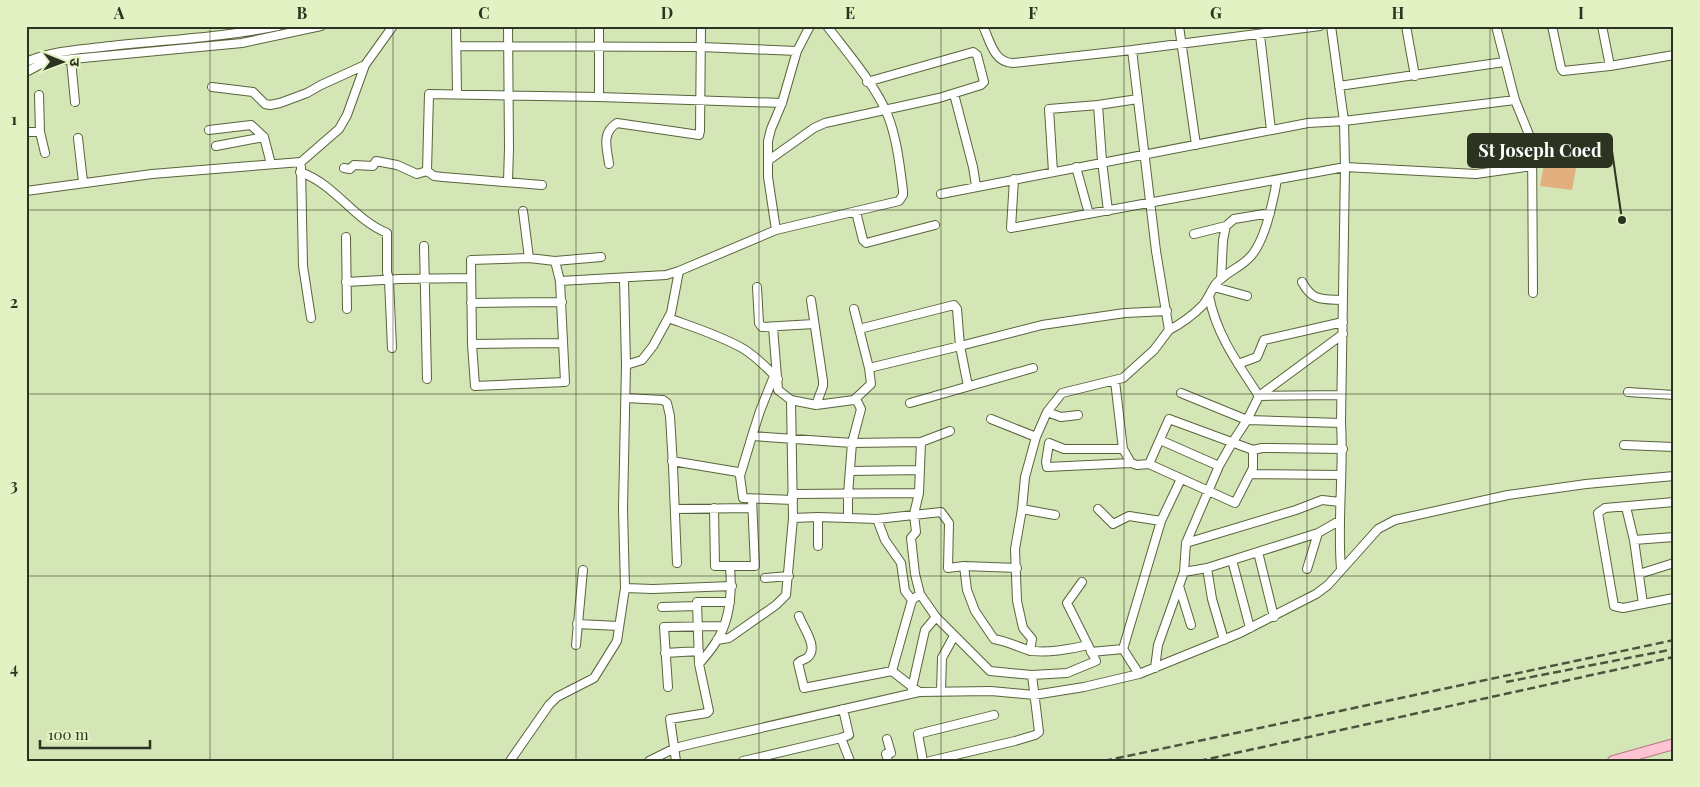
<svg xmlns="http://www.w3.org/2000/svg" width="1700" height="787" font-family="'Playfair Display','Noto Sans Devanagari',serif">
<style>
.pitch{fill:#e3ae7d}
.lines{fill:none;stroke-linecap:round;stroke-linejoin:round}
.minor-casing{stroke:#58653c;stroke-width:10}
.major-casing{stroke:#b57781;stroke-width:12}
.minor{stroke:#fff;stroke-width:8}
.major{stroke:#fec4d3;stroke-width:10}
.rail{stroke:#4d553e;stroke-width:2.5;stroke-dasharray:8 4;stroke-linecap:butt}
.grid{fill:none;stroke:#2d3321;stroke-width:1;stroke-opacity:0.55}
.leader{fill:none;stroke:#2d3321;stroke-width:2}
.callout-dot{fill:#2d3321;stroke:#e2f2c3;stroke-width:2}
.callout{fill:#2d3321;stroke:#2d3321;stroke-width:2}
.callout-label{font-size:18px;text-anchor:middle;font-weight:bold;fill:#fff}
.neatline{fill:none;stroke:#2d3321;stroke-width:2}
.grid-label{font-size:16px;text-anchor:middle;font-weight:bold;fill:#2d3321}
</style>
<rect width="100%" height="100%" fill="#d4e5b6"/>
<!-- pitch -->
<path class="pitch" d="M1544 164 1576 168 1572 190 1540 186Z"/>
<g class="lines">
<defs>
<path id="minor" d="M456 26 457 94
M599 26V97
M983 26C990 41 994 63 1013 63L1132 50 1320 26
M1179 26 1196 145
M1331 26 1344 121 1345 167 1341 423C1344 472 1337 519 1341 569
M1406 26 1415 76
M1496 26 1515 100 1532 142 1533 293
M1552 26 1561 68 1563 71 1610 66 1674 55
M1602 26 1610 66
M1260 35 1271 130
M457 46 701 47 797 51
M71 60 75 102
M26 62C50 51 76 50 102 47 160 40 220 38 278 26
M26 72 39 65 51 61 242 43 321 26
M1339 86 1504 62
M212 87 253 92 265 104 270 105 280 103 307 93 321 85 365 65
M954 94 973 167 976 186
M39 95 40 132 45 153
M1098 105 1102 161 1108 211
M209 130 251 125 264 137 271 164
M26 132H40
M78 138 83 182
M216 146 264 137
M769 160 814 128 825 123 939 98 981 85 984 82 977 55 973 52 867 82
M609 164C607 148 601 133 617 123L699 135 700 131 701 26
M301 167 303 266 311 318
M1076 167 1089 214
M344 168 350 169 354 165 373 166 376 161 397 165 417 174 427 171
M300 172C335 184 353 219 387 233V272L389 280 392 348
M1053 172 1049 109 1098 105 1138 99
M1014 179 1011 228 1345 167 1476 174 1532 166
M508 181 509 148 508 26
M542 185 443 177 434 176 427 171 429 94 599 97 782 103
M26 191 152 174 301 162 339 129 347 115 365 65 393 26
M941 194 1308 123 1344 121 1515 100
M523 211 529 258
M856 212 863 240 866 243 935 225
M776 230 768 177V141L771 129 782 103 797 51 810 26
M1194 234 1226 226 1234 219 1270 213
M346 237 347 309
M424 246 427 379
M555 261 601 257
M1221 279 1223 240 1226 226
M560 281 565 382 475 386 472 344 471 260 529 258 555 261 560 281 666 275 679 271 776 230 899 201 903 195V191C900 167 897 139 888 116 877 87 846 51 827 26
M346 282 400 279 471 278
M1302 282C1313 302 1322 299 1343 300
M757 287 759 323 762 327 814 324
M1214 287 1247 296
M1209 296C1216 334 1238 364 1259 396L1341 395
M811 300 823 381V386L816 405
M471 303 562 302
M854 309 869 368
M668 318C693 327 719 335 742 348 756 356 767 368 778 379
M859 329 954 305 957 309 960 346 1042 325 1125 313 1167 311
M1169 330C1183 323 1192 316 1203 305 1208 299 1211 291 1215 285 1224 273 1238 269 1248 259 1265 244 1273 201 1277 180
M472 344 563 343
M1238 364 1257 357 1264 340 1343 322
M626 365 642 360 653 346 671 313 679 271
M774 376 760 411 752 436 852 443 921 442 950 431
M1115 381 1123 449 1131 463 1137 465 1149 464 1235 503 1253 468V450
M1628 392 1674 395
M1181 393 1247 420 1341 423
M626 398 663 400 667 403 670 416 673 466 677 563
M791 400 816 405 854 400 857 401 861 409 852 443 848 494V518
M854 400 871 384 869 368 960 346 968 386
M910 403 1033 368
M1047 412 1061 417 1078 415
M991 419 1036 437
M1160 440 1219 466
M921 442 919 493 914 514 916 532 911 538 915 574 920 594 936 617 990 671 1032 675 1067 673 1096 661 1067 603 1082 582
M1624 445 1674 447
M1123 449H1064L1049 443 1046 462 1047 467 1131 463
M672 461 738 472 740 476 743 498 793 500
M1149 464 1169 419 1253 450 1262 448 1343 449
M850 471 920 470
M1251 474 1341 475
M740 476 752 436
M792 494 919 493
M1626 507 1634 540
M714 508 715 566H755L752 499
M675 509 752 508
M1022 509 1055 515
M1098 509 1113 524 1129 516 1161 521
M818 517V546
M793 518 818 517 877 519 941 512 949 523 948 568 964 566 1017 568
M877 519 885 540 901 563 905 591 912 600
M1674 537 1634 540 1643 604 1674 598
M1186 543 1296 510 1322 500 1340 502
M1258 552 1274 617
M1232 560 1250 628
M964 566 967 590 975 611 994 639C1006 641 1016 646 1028 650 1044 654 1072 649 1088 645
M1207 568 1212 599 1224 640
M1307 569 1318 533 1339 521
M1184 572 1207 568 1318 533
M1639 574 1674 563
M765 578 789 576
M1179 586 1191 625
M625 588 653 589 732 586
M1643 604 1623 608 1614 606 1598 513 1605 508 1674 502
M662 607 697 606
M799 616C802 626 819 647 808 657 805 660 800 660 798 663L804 688 892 671 919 692
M577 624 619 626
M717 640 729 638 776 605 786 595 793 518 791 400 778 390 773 327
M576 645 583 570
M1030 651 1032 639 1023 628 1017 601 1015 549 1022 509 1025 477 1036 437 1047 412 1062 393 1123 378 1154 350 1169 330 1156 251 1132 50
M1091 652 1123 649
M665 653 699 651
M699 664C705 657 711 650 716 642 730 621 732 591 730 567
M1155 668 1158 645 1184 572 1186 543 1219 466 1232 443 1247 420 1259 396 1343 334
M892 671 912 600 916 597
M1139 674 1123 649 1161 521 1181 479
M668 687 664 627 723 626
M912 688 925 630 936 617
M941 691 942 658 954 636
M843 709 849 735 841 738 850 761
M887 739 891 753 886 754 888 761
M510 761 549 705 557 697 594 678 617 641 625 588 623 509 626 365 624 279
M649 761 675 748 695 743 919 692 991 691 1034 695 1084 687 1139 674 1240 633 1316 594 1328 585 1378 529 1395 520 1508 495 1586 484 1674 476
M676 761 670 719 707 713 709 711 699 664 697 602H730
M743 761 841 738
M923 761 918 734 994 715
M930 761 1015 741 1035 735 1039 732 1032 675"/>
<path id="major" d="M1613 761 1674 744"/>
</defs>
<!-- minor casing -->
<use href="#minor" class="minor-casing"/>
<!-- major casing -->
<use href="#major" class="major-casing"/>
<!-- minor -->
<use href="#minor" class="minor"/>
<!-- major -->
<use href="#major" class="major"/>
<!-- rail -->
<path class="rail" d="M1506 682 1674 649
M1104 761 1674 640
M1199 761 1674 657"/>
</g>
<!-- grid -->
<path class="grid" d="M210 26V761M393 26V761M576 26V761M759 26V761M941 26V761M1124 26V761M1307 26V761M1490 26V761M26 210H1674M26 394H1674M26 576H1674"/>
<!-- callouts -->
<path class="leader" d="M1622 220L1612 151"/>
<circle class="callout-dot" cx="1622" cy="220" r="5"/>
<rect class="callout" x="1468" y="134" width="144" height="33" rx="5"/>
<g class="callout-label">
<text x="1540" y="157">St Joseph Coed</text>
</g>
<!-- border -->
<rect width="1700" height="787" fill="none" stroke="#e2f2c3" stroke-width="55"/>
<!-- north arrow -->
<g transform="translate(62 62) rotate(91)" stroke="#e2f2c3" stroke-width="4" paint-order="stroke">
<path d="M0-4L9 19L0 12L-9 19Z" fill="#2d3321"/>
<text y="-8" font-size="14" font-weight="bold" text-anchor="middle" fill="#2d3321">उ</text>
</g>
<!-- scale -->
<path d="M40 740v8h110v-8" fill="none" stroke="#2d3321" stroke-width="2.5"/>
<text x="48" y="740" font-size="15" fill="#2d3321" stroke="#e2f2c3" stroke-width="4" paint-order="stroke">100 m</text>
<rect x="28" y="28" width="1644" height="732" class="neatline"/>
<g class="grid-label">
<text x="119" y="19">A</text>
<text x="302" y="19">B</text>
<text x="484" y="19">C</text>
<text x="667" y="19">D</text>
<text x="850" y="19">E</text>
<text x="1033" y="19">F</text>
<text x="1216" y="19">G</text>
<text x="1398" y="19">H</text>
<text x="1581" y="19">I</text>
<text x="14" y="125">1</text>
<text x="14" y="308">2</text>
<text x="14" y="491">3</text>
<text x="14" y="674">4</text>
</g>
</svg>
